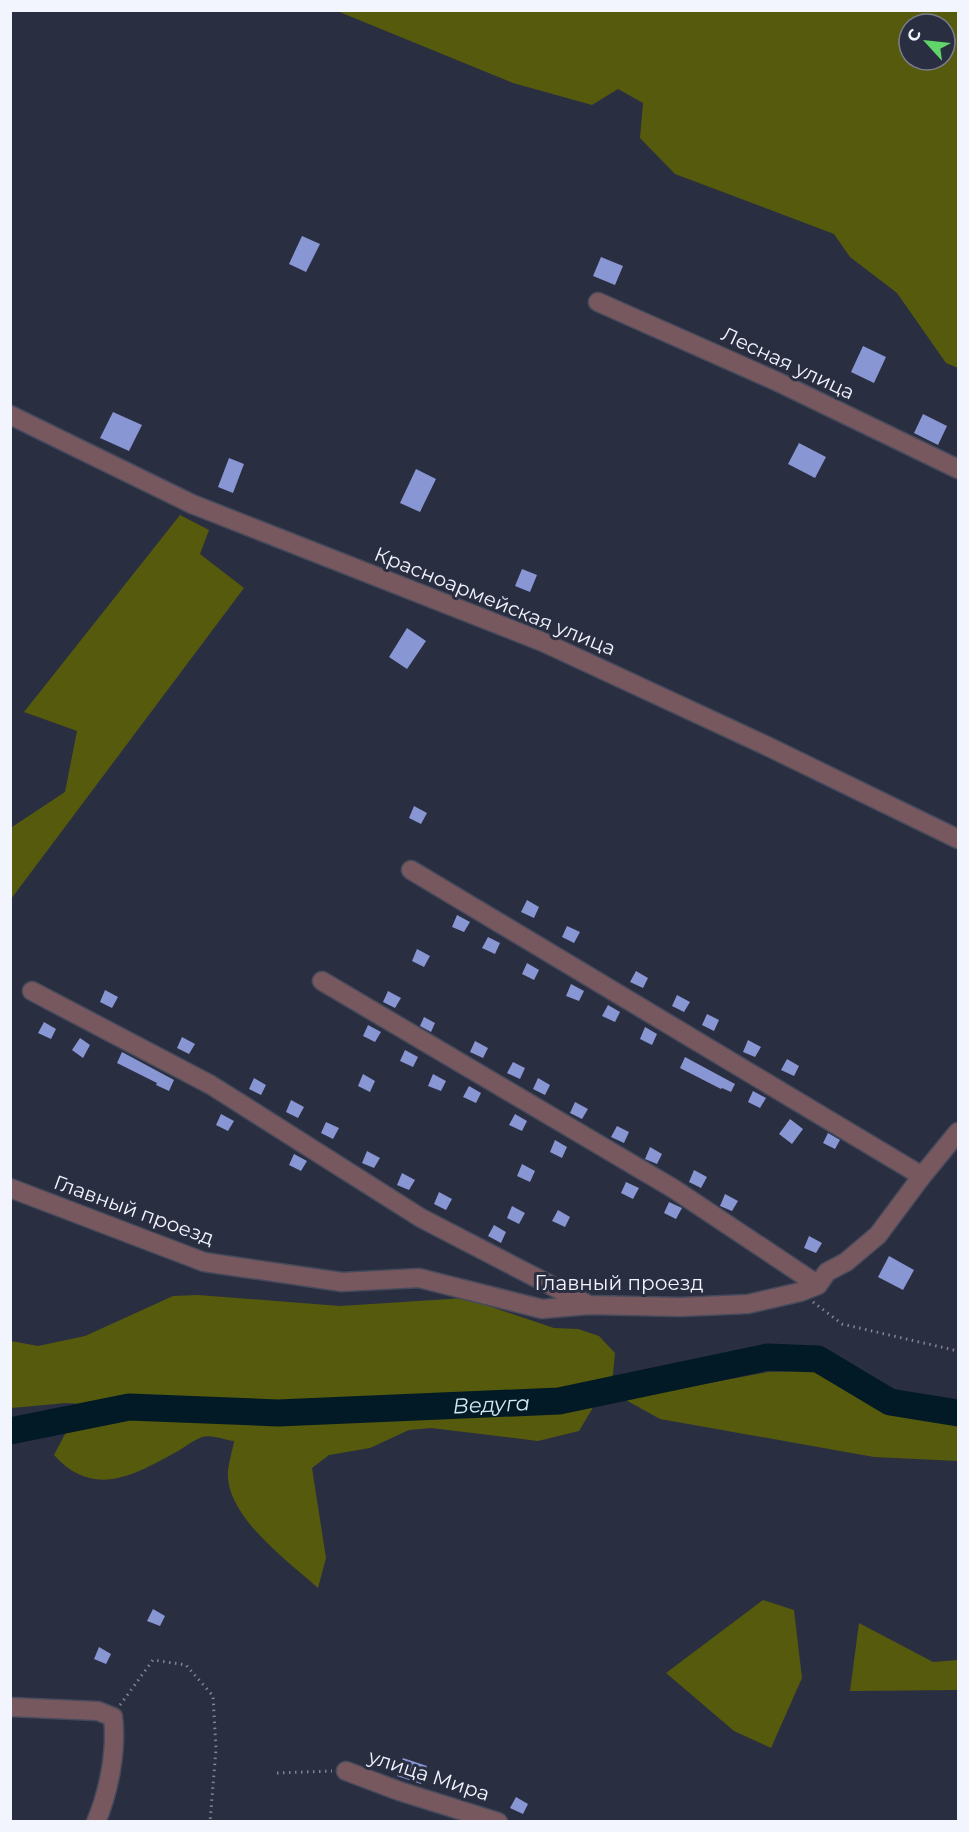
<svg xmlns="http://www.w3.org/2000/svg" width="969" height="1832" font-family="Montserrat,sans-serif">
<style>
.forest{fill:#565a0d;fill-rule:evenodd}
.lines{fill:none;stroke-linecap:round;stroke-linejoin:round}
.river{stroke:#021a25;stroke-width:27}
.building{fill:#8896d4}
.minor-casing{stroke:#464a5b;stroke-width:21}
.path{stroke:#818493;stroke-width:3;stroke-dasharray:1.5 4.5;stroke-linecap:butt}
.minor{stroke:#77585f;stroke-width:18}
.labels{text-anchor:middle;dominant-baseline:central;stroke-width:6;stroke-linejoin:round;paint-order:stroke}
.street-label{font-size:20px;fill:#f2f4fe;stroke:#2a2e41}
.water-label{font-size:21px;font-style:italic;fill:#d4e8f2;stroke:#2a2e41}
</style>
<rect width="100%" height="100%" fill="#2a2e41"/>
<!-- forest -->
<path class="forest" d="M337 11H958V368L946 363 897 293 850 257 834 234 675 174 640 138 643 103 618 89 592 105 513 83ZM909 24H945V60H909Z
M180 515 209 530 200 554 244 588 11 899V830L12 827 65 792 77 731 24 712Z
M198 1295 340 1306 465 1298 554 1328 578 1329 599 1336 615 1353 613 1374 579 1431 538 1441 431 1428 409 1430 370 1448 329 1455 312 1468 326 1558 318 1588C289 1562 231 1520 228 1478 227 1467 232 1453 234 1441 225 1440 211 1434 202 1437 194 1440 186 1446 178 1451 136 1474 94 1500 54 1455L81 1404 66 1403 11 1408V1341L38 1346 85 1336 173 1296Z
M812 1371 880 1406 958 1419V1461L874 1457 660 1419 624 1399 768 1372Z
M763 1600 794 1610 802 1678 771 1748 734 1731 666 1673Z
M859 1623 933 1662 958 1660V1690L850 1691Z"/>
<g class="lines">
<!-- river -->
<path class="river" id="s1" d="M10 1431 129 1407 278 1413 559 1401 768 1357 818 1359 890 1402 958 1413"/>
</g>
<!-- building -->
<path class="building" d="M302 236 320 244 306 272 289 264Z
M601 257 623 266 615 285 593 276Z
M863 346 886 357 874 383 851 372Z
M113 412 142 425 129 451 100 438Z
M923 414 947 426 938 445 914 433Z
M799 443 826 457 815 478 788 464Z
M229 458 244 464 233 493 218 487Z
M416 469 436 479 420 512 400 503Z
M522 569 537 575 530 592 515 586Z
M407 628 426 641 407 669 389 657Z
M414 806 427 813 421 824 409 818Z
M527 900 539 907 534 918 521 912Z
M457 915 470 922 464 932 452 927Z
M567 926 580 932 574 943 562 937Z
M488 937 500 943 495 954 482 948Z
M417 949 430 956 424 967 412 961Z
M527 963 539 970 534 980 522 974Z
M636 971 648 978 643 988 630 982Z
M571 984 584 991 579 1001 566 996Z
M105 990 118 997 112 1008 100 1002Z
M388 991 401 998 395 1008 383 1002Z
M677 995 690 1002 684 1012 672 1006Z
M608 1005 620 1012 615 1022 602 1016Z
M707 1014 719 1020 714 1031 702 1025Z
M424 1017 435 1023 431 1032 420 1026Z
M44 1022 56 1029 51 1039 38 1033Z
M368 1025 381 1032 375 1042 363 1036Z
M645 1027 657 1034 652 1045 640 1039Z
M182 1037 195 1044 189 1054 177 1048Z
M80 1038 90 1045 83 1058 72 1050Z
M748 1040 761 1047 755 1057 743 1052Z
M475 1041 488 1048 483 1058 470 1052Z
M405 1050 418 1057 413 1067 400 1061Z
M122 1052 174 1080 169 1091 156 1085 157 1083 117 1063Z
M685 1057 735 1084 731 1092 722 1088 721 1089 680 1068Z
M787 1059 799 1066 794 1076 781 1070Z
M513 1062 525 1068 520 1079 507 1073Z
M363 1074 375 1081 370 1092 358 1086Z
M433 1074 446 1081 441 1091 428 1086Z
M254 1078 266 1085 261 1095 249 1089Z
M538 1078 550 1085 545 1095 533 1089Z
M469 1086 481 1093 476 1103 463 1097Z
M753 1091 766 1098 760 1108 748 1102Z
M291 1100 304 1107 298 1118 286 1112Z
M575 1102 588 1109 582 1119 570 1113Z
M221 1114 234 1121 228 1131 216 1125Z
M515 1114 527 1121 522 1131 509 1125Z
M790 1119 803 1129 792 1144 779 1134Z
M326 1122 339 1128 333 1139 321 1133Z
M617 1126 629 1132 624 1143 611 1137Z
M828 1133 840 1140 835 1149 823 1143Z
M555 1140 567 1147 562 1158 550 1152Z
M650 1147 662 1154 657 1164 645 1159Z
M367 1151 380 1158 374 1168 362 1163Z
M294 1154 307 1161 301 1171 289 1165Z
M522 1164 535 1171 530 1182 517 1176Z
M694 1170 707 1177 701 1188 689 1182Z
M402 1173 415 1180 409 1190 397 1185Z
M626 1182 639 1188 633 1199 621 1193Z
M439 1192 452 1199 446 1210 434 1204Z
M725 1194 738 1201 732 1211 720 1206Z
M669 1202 682 1208 676 1219 664 1213Z
M512 1206 525 1213 519 1224 507 1218Z
M558 1210 570 1217 565 1227 552 1221Z
M494 1225 506 1232 501 1243 488 1236Z
M809 1236 822 1243 816 1253 804 1248Z
M889 1256 914 1270 903 1290 878 1277Z
M153 1609 165 1616 160 1626 147 1621Z
M99 1647 111 1654 106 1664 94 1659Z
M403 1758 427 1766 421 1784 397 1776Z
M516 1797 528 1804 523 1814 510 1808Z"/>
<g class="lines">
<defs>
<path id="minor" d="M598 302 776 381 958 469
M10 415 192 504 543 642 769 747 958 839
M411 870 922 1176
M322 981 674 1189 818 1285
M32 991 211 1085 421 1218 589 1305
M10 1188 204 1262 342 1282 419 1278 542 1309 589 1305 680 1307 748 1304 800 1292 818 1285 827 1272 846 1262 878 1235 922 1176 958 1132
M10 1707 98 1711 113 1717C117 1750 109 1791 96 1822
M346 1771 399 1791 498 1822"/>
</defs>
<!-- minor casing -->
<use href="#minor" class="minor-casing"/>
<!-- path -->
<path class="path" d="M813 1302 842 1324 958 1351
M120 1705 153 1660 186 1665 213 1696 216 1749 210 1822
M277 1773 332 1771"/>
<!-- minor -->
<use href="#minor" class="minor"/>
</g>
<g class="labels">
<!-- street labels -->
<g class="street-label">
<text transform="translate(788 363) rotate(25)">Лесная улица</text>
<text transform="translate(495 601) rotate(22)">Красноармейская улица</text>
<text transform="translate(134 1210) rotate(20)">Главный проезд</text>
<text x="619" y="1283">Главный проезд</text>
<text transform="translate(429 1775) rotate(18)">улица Мира</text>
</g>
<!-- water labels -->
<g class="water-label">
<text stroke="none"><textPath href="#s1" startOffset="484">Ведуга</textPath></text>
</g>
</g>
<!-- border -->
<rect width="969" height="1832" fill="none" stroke="#f2f4fe" stroke-width="24"/>
<!-- north arrow -->
<g transform="translate(927 42) rotate(297)"><circle r="28" fill="#2a2e41" stroke="#7a7d8d" stroke-width="1.5"/>
<path d="M0-4.5L10 22L0 15L-10 22Z" fill="#61d46a"/>
<text y="-9" font-size="16" font-weight="bold" text-anchor="middle" fill="#f2f4fe">С</text>
</g>
</svg>
